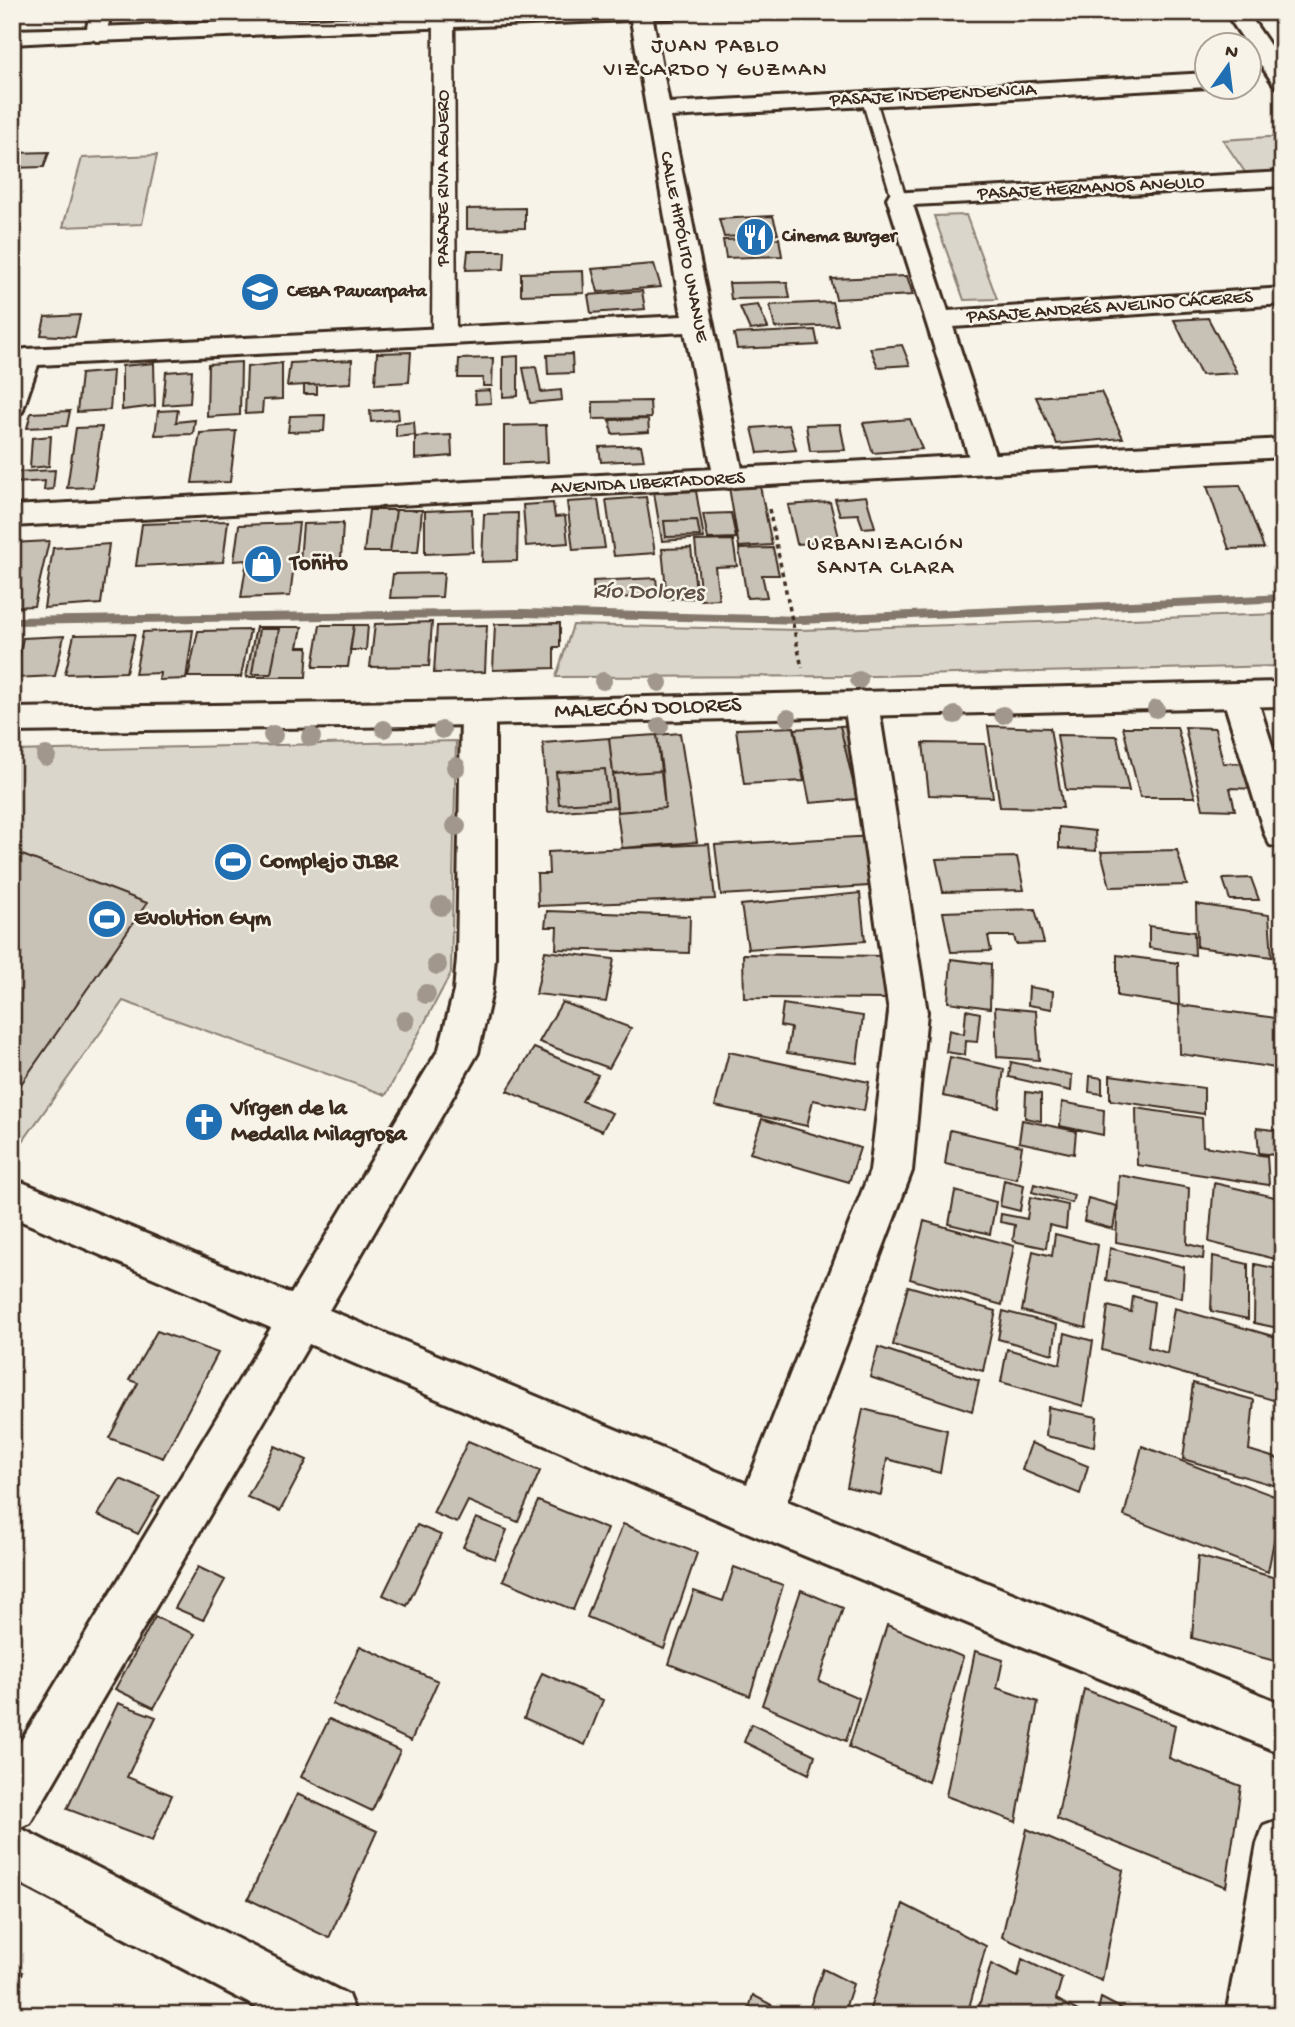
<svg xmlns="http://www.w3.org/2000/svg" width="1295" height="2027" font-family="'Gochi Hand',sans-serif">
<style>
.green{fill:#dbd6cb;stroke:#8b8074;stroke-width:2}
.lines{fill:none;stroke-linecap:round;stroke-linejoin:round}
.stream{fill:#84786c;fill-rule:evenodd}
.building{fill:#c8c1b6;stroke:#3b2a1e;stroke-width:2}
.service-casing{stroke:#3b2a1e;stroke-width:5}
.pedestrian-casing{stroke:#3b2a1e;stroke-width:5}
.minor-casing{stroke:#3b2a1e;stroke-width:6}
.tertiary-casing{stroke:#3b2a1e;stroke-width:6}
.path{stroke:#3b2a1e;stroke-width:3.5;stroke-dasharray:4.5 4.5;stroke-linecap:butt}
.service{fill:#f7f3e8;fill-rule:evenodd}
.pedestrian{fill:#f7f3e8;fill-rule:evenodd}
.minor{fill:#f7f3e8;fill-rule:evenodd}
.tertiary{fill:#f7f3e8;fill-rule:evenodd}
.tree{fill:#a1978c}
.labels{text-anchor:middle;dominant-baseline:central;stroke-width:5;stroke-linejoin:round;paint-order:stroke}
.far-street-label{font-size:19px;fill:#3b2a1e;stroke:#f7f3e8}
.far-poi-label{font-size:19px;font-weight:bold;fill:#3b2a1e;stroke:#f7f3e8;text-anchor:start}
.far-neighbourhood-label{font-size:21px;letter-spacing:2px;fill:#3b2a1e;stroke:#f7f3e8}
.poi-label{font-size:23px;font-weight:bold;fill:#3b2a1e;stroke:#f7f3e8;text-anchor:start}
.street-label{font-size:23px;fill:#3b2a1e;stroke:#f7f3e8}
.water-label{font-size:24px;font-style:italic;fill:#5f5145;stroke:#f7f3e8}
</style>
<rect width="100%" height="100%" fill="#f7f3e8"/>
<filter id="ink" filterUnits="userSpaceOnUse"><feTurbulence type="fractalNoise" baseFrequency=".0143" numOctaves="2"/><feDisplacementMap in="SourceGraphic" scale="14" xChannelSelector="R" yChannelSelector="G"/><feConvolveMatrix kernelMatrix="1 2 1 2 8 2 1 2 1" color-interpolation-filters="sRGB"/></filter>
<g filter="url(#ink)">
<!-- green -->
<path class="green" d="M1283 136V173L1247 175 1223 140Z
M157 155 142 224 63 227 82 158Z
M966 215 997 299 964 300 934 216Z
M1283 614V666L876 676 556 677 573 625 800 630Z
M456 741 451 973 386 1095 123 1001 18 1148 12 1146V751Z"/>
<g class="lines">
<!-- stream -->
<path class="stream" d="M1283 594V602L801 624 523 617 12 625V617L523 609 801 616Z"/>
</g>
<!-- building -->
<path class="building" d="M49 152 44 167 12 168 13 153Z
M525 208V228L467 229V209Z
M773 216 778 234 724 237 719 219Z
M779 238 782 256 726 258 723 240Z
M468 251H505L504 269 466 270Z
M654 264 661 287 598 292 592 269Z
M583 271 584 293 521 295V273Z
M907 276 913 295 836 299 831 279Z
M787 282 790 298 731 299 729 283Z
M642 291 645 309 591 313 588 295Z
M832 302 838 325 775 328 770 305Z
M758 305 768 328 750 330 740 307Z
M80 315 75 337 41 335 45 317Z
M1208 318 1237 373 1201 375 1174 320Z
M815 330 818 345 737 349 734 334Z
M902 345 910 365 878 367 870 348Z
M411 352 409 382 375 384 377 353Z
M572 354 573 373 548 374 547 355Z
M518 356V396L503 397V357Z
M493 358 492 386H483V378H458L459 359Z
M352 360 351 383 287 386 290 363Z
M241 362 240 415 207 417 208 364Z
M154 363 155 406 122 410V366Z
M282 363V399L263 400 262 413 245 414 247 367Z
M536 367 541 392 561 390 562 400 530 403 523 368Z
M192 370 190 403 163 405 166 372Z
M113 371 110 410 77 412 81 374Z
M304 385H317V394H304Z
M490 390 491 403 476 404 475 391Z
M1101 392 1123 438 1057 444 1036 397Z
M650 401 651 418 593 419V402Z
M398 409 399 419 371 422 370 411Z
M178 410 176 422 195 420 193 434 155 435 158 411Z
M70 411 67 426 27 428 31 413Z
M325 415 324 431 288 432 290 416Z
M648 419 649 432 612 434 610 420Z
M910 419 922 449 873 453 863 423Z
M414 422 415 435 396 437V424Z
M840 424 845 450 810 451 806 425Z
M546 425 548 462 504 464V426Z
M789 425 796 450 758 453 752 428Z
M102 427 93 487 67 488 76 428Z
M236 431 230 482 192 483 200 433Z
M451 435 452 456 415 459V437Z
M51 436 49 466 30 468 32 438Z
M641 445 644 460 601 462 599 447Z
M55 470 53 489 44 490 45 481 15 483 17 472Z
M1240 485 1264 548 1229 549 1207 486Z
M760 486 772 545 739 547 729 487Z
M696 491 704 538 662 541 654 493Z
M866 496 869 507 875 527 863 528 858 514 840 515 835 499Z
M646 497 655 553 614 556 606 500Z
M598 500 605 548 573 550 567 502Z
M830 502 840 541 797 544 788 505Z
M553 503 555 517 565 516 568 543 526 546 523 505Z
M472 509 473 552 425 554V511Z
M369 510H396L390 552H364Z
M396 510H422L418 552H390Z
M518 513 517 561 482 562 484 514Z
M731 513 736 538 708 539 703 514Z
M697 520 700 536 666 537 664 521Z
M228 521 223 562 136 566 142 524Z
M299 523 290 596 241 598 247 560 234 561 239 525Z
M343 523 341 559 300 561 303 524Z
M733 540 737 566 715 567 719 599 701 600 695 541Z
M49 541 34 606 12 607V543Z
M109 544 101 604 44 608 53 548Z
M691 548 697 598 667 599 662 549Z
M773 548 779 575H762L767 597 747 598 739 549Z
M444 573 442 597 390 598 393 574Z
M656 578 658 596 594 599 593 581Z
M432 622 429 666 370 667 375 624Z
M560 623V647H554V668L493 670 495 624Z
M320 625H354L348 667H313Z
M354 625H368L366 650H350Z
M487 625 485 672 434 673 437 626Z
M256 627H302L298 647H308L306 677H246Z
M259 629H279L271 674H252Z
M193 630 186 679 159 680 160 673 135 674 143 632Z
M250 630 241 677H188L198 631Z
M135 634 126 672 65 674 74 635Z
M64 636 55 676 14 678 23 638Z
M855 725 870 797 857 799 840 726Z
M840 726 857 799 810 803 795 729Z
M988 726 1050 728 1063 808 1000 807Z
M794 727 804 781 744 784 736 729Z
M1123 727H1177L1195 797H1140Z
M1185 727 1215 728 1223 763 1252 764 1257 789 1230 788 1235 810 1203 809Z
M680 733 697 842 622 848 617 812 665 808 657 735Z
M657 735 662 771 613 774 609 738Z
M1057 735 1117 736 1129 791 1066 790Z
M609 738 617 807 548 812 543 743Z
M923 743 985 744 993 797 929 795Z
M605 769 608 801 559 804 556 772Z
M662 771 665 808 617 812 613 774Z
M1059 827 1095 831 1096 851 1059 848Z
M874 836 885 885 721 895 715 845Z
M709 844 715 899 538 906 537 874H549L548 852Z
M1177 850 1187 885 1110 887 1101 852Z
M12 851 147 903 12 1097Z
M1017 857 1024 890 943 892 936 859Z
M1251 878 1259 900H1230L1223 879Z
M860 893 865 941 748 949 741 905Z
M1196 904 1269 915 1272 957 1197 947Z
M1035 909 1044 943 1016 944 1014 936H988L991 951 951 952 943 912Z
M547 911 690 916 689 953 556 949 557 927H545Z
M1149 926 1194 932 1195 955 1149 948Z
M545 951 614 959 606 1002 536 994Z
M743 954 886 956 890 999 744 998Z
M1117 955 1178 963 1179 1005 1117 996Z
M951 959 991 964 990 1008 948 1002Z
M1029 987 1053 991 1052 1009 1028 1005Z
M562 1002 631 1028 609 1068 539 1042Z
M783 1004 863 1016 857 1063 787 1053 791 1028 780 1026Z
M1179 1005 1283 1019V1069L1180 1054Z
M995 1007 1036 1011 1039 1060 997 1057Z
M966 1010 980 1013 977 1042 966 1041 965 1055 946 1052 949 1030 964 1034Z
M534 1048 598 1075 582 1101 612 1113 602 1131 507 1091Z
M729 1052 869 1082 864 1111 813 1100 807 1126 715 1106Z
M950 1057 1004 1069 999 1108 943 1096Z
M1011 1062 1072 1075 1071 1091 1009 1077Z
M1110 1075 1204 1088V1114L1110 1100Z
M1090 1076 1102 1078V1094L1089 1092Z
M1026 1092 1041 1094V1121L1025 1118Z
M1062 1102 1104 1110 1103 1135 1060 1126Z
M1136 1108 1202 1118 1203 1146 1267 1156 1269 1185 1137 1165Z
M762 1119 860 1148 849 1182 750 1153Z
M1022 1120 1076 1131 1074 1154 1019 1142Z
M1257 1128 1283 1131V1156L1259 1153Z
M950 1130 1022 1146 1017 1179 945 1164Z
M1119 1175 1189 1188 1187 1244 1204 1248 1203 1259 1116 1242Z
M1004 1180 1024 1185 1020 1211 1000 1206Z
M1214 1183 1283 1199V1261L1209 1242Z
M1034 1184 1074 1195 1072 1203 1032 1192Z
M955 1191 996 1202 990 1234 949 1224Z
M1030 1197 1068 1205 1066 1229 1049 1225 1046 1248 1013 1241 1015 1225 1000 1222 1001 1214 1027 1219Z
M1088 1198 1117 1206 1113 1229 1084 1221Z
M924 1221 1014 1246 1002 1305 910 1279Z
M1055 1234 1098 1245 1086 1328 1022 1311 1033 1251 1052 1256Z
M1110 1248 1184 1267 1182 1298 1106 1280Z
M1213 1256 1248 1264V1319L1211 1311Z
M1255 1264 1283 1270V1329L1254 1323Z
M908 1286 996 1311 983 1371 893 1345Z
M1133 1296 1154 1302 1148 1347 1167 1353 1174 1308 1283 1339 1280 1402 1102 1350 1108 1306 1131 1312Z
M1003 1311 1057 1325 1053 1354 998 1339Z
M157 1331 218 1353 163 1458 109 1438 138 1383 129 1380Z
M1065 1333 1093 1341 1083 1406 1001 1382 1007 1349 1060 1364Z
M878 1347 979 1381 972 1411 870 1377Z
M1193 1383 1254 1400 1249 1450 1282 1460 1280 1487 1183 1459Z
M1048 1407 1097 1417 1094 1447 1046 1436Z
M863 1409 947 1430 940 1473 887 1459 881 1495 847 1487Z
M468 1441 540 1471 518 1522 468 1501 457 1523 433 1513Z
M1031 1443 1088 1466 1080 1494 1022 1470Z
M275 1446 307 1460 280 1511 247 1497Z
M1142 1446 1282 1499 1268 1572 1124 1516Z
M120 1479 160 1496 138 1534 98 1515Z
M538 1501 607 1529 573 1610 503 1580Z
M476 1518 507 1530 495 1559 463 1547Z
M623 1524 697 1553 664 1649 587 1617Z
M417 1525 441 1535 407 1606 383 1595Z
M1198 1556 1283 1580 1282 1663 1192 1638Z
M198 1567 225 1580 203 1620 175 1608Z
M734 1567 783 1585 750 1696 669 1664 694 1591 723 1601Z
M801 1590 843 1608 819 1681 859 1698 846 1741 762 1705Z
M155 1617 195 1634 154 1708 115 1689Z
M887 1625 963 1657 928 1782 849 1747Z
M360 1646 438 1681 411 1741 332 1704Z
M975 1651 1003 1660 997 1688 1038 1702 1016 1822 946 1796Z
M542 1673 603 1700 585 1745 524 1718Z
M1084 1689 1175 1725 1169 1758 1241 1786 1226 1887 1057 1819Z
M118 1703 156 1717 127 1777 172 1795 152 1841 67 1809Z
M329 1719 400 1751 372 1811 301 1777Z
M751 1724 815 1755 809 1774 744 1742Z
M297 1794 377 1831 329 1938 248 1899Z
M1027 1829 1123 1870 1102 1981 1002 1937Z
M903 1904 986 1946 967 2015H868Z
M1022 1959 1062 1978 1056 1999 1085 2015 977 2013 991 1964 1018 1977Z
M12 1968 23 1972 12 1995Z
M823 1969 853 1984 843 2015H807Z
M753 1995 790 2015H747Z
M1101 1998 1134 2015H1097Z"/>
<g class="lines">
<defs>
<path id="service" d="M864 97 876 100 906 198 904 201H894L892 198 862 100Z"/>
<path id="pedestrian" d="M444 15 454 21 456 335 453 340H435L432 335 434 21Z"/>
<path id="minor" d="M496 12H683L672 18 653 19 669 103 1208 73V87L671 117 744 479 739 486 729 488 719 486 714 479 685 332 38 365 22 412 12 414V357L16 351 26 349 682 316 631 20 96 41 85 34 96 27Z
M1225 12H1247L1283 64V88L1275 86Z
M1283 172V186L913 205 948 311 1283 288V304L953 327 998 464 993 470 983 473 973 470 887 198 890 193Z
M1239 683 1251 687 1256 695 1283 779V848L1270 845 1265 835 1222 695 1227 687Z
M861 691 873 695 878 703 927 1012 912 1171 787 1501 1283 1704V1754L742 1530 309 1344 30 1823 12 1831V1756L271 1328 12 1217V1178L291 1294 439 1049 454 991 457 958 461 713 466 705 478 701 490 705 495 713V958L492 991 478 1053 329 1310 747 1484 870 1171 889 1012 844 703 849 695Z
M1283 1818 1282 2015H1226L1257 1844 1264 1825Z"/>
<path id="tertiary" d="M90 12H112L104 39 12 44V30L87 28Z
M1283 439V457L12 526V506Z
M1283 682V706L478 725 12 732V708L478 701Z
M12 1824 348 1995 356 2015H271L12 1879Z"/>
</defs>
<!-- service casing -->
<use href="#service" class="service-casing"/>
<!-- pedestrian casing -->
<use href="#pedestrian" class="pedestrian-casing"/>
<!-- minor casing -->
<use href="#minor" class="minor-casing"/>
<!-- tertiary casing -->
<use href="#tertiary" class="tertiary-casing"/>
<!-- path -->
<path class="path" d="M769 509 802 668"/>
<!-- service -->
<use href="#service" class="service"/>
<!-- pedestrian -->
<use href="#pedestrian" class="pedestrian"/>
<!-- minor -->
<use href="#minor" class="minor"/>
<!-- tertiary -->
<use href="#tertiary" class="tertiary"/>
</g>
<!-- trees -->
<g class="tree">
<circle cx="859" cy="680" r="9"/>
<circle cx="603" cy="681" r="9"/>
<circle cx="659" cy="683" r="9"/>
<circle cx="1156" cy="709" r="9"/>
<circle cx="955" cy="715" r="9"/>
<circle cx="1003" cy="715" r="9"/>
<circle cx="788" cy="718" r="9"/>
<circle cx="660" cy="726" r="9"/>
<circle cx="384" cy="729" r="9"/>
<circle cx="442" cy="730" r="9"/>
<circle cx="273" cy="735" r="10"/>
<circle cx="311" cy="737" r="10"/>
<circle cx="46" cy="756" r="10"/>
<circle cx="456" cy="767" r="10"/>
<circle cx="456" cy="826" r="10"/>
<circle cx="441" cy="906" r="10"/>
<circle cx="437" cy="965" r="10"/>
<circle cx="426" cy="994" r="10"/>
<circle cx="405" cy="1021" r="10"/>
</g>
</g>
<!-- icons -->
<defs>
<symbol id="restaurant-disc" viewBox="-11 -11 22 22"><circle r="9.5" fill="#1f6fb2" stroke="#f7f3e8"/><path d="M-5-6h1v4h1v-4h1v4h1v-4h1v5L-1.5 .5V6h-2V.5L-5-1ZM5-6V6H3V1.5H1.5Q1.5-4 5-6Z" fill="#fff"/></symbol>
<symbol id="school-disc" viewBox="-11 -11 22 22"><circle r="9.5" fill="#1f6fb2" stroke="#f7f3e8"/><path d="M0-5L7-2L0 1L-7-2ZM-4 1L0 2.5L4 1V4Q0 6-4 4Z" fill="#fff"/></symbol>
<symbol id="shop-disc" viewBox="-11 -11 22 22"><circle r="9.5" fill="#1f6fb2" stroke="#f7f3e8"/><path d="M-5-2.5h2.3a2.7 3.5 0 0 1 5.4 0H5L5.5 6h-11ZM-1.5-2.5h3a1.5 2.3 0 0 0-3 0Z" fill="#fff"/></symbol>
<symbol id="stadium-disc" viewBox="-11 -11 22 22"><circle r="9.5" fill="#1f6fb2" stroke="#f7f3e8"/><path d="M0-5a6.5 5 0 1 0 0 10a6.5 5 0 1 0 0-10ZM-3.5-1.8h7v3.6h-7Z" fill="#fff"/></symbol>
<symbol id="church-disc" viewBox="-11 -11 22 22"><circle r="9.5" fill="#1f6fb2" stroke="#f7f3e8"/><path d="M-1.2-6h2.4v3.5h3.3v2.4h-3.3V6h-2.4V-.1h-3.3v-2.4h3.3Z" fill="#fff"/></symbol>
</defs>
<g fill-rule="evenodd">
<use href="#restaurant-disc" x="733" y="215" width="44" height="44"/>
<use href="#school-disc" x="238" y="270" width="44" height="44"/>
<use href="#shop-disc" x="241" y="542" width="44" height="44"/>
<use href="#stadium-disc" x="211" y="840" width="44" height="44"/>
<use href="#stadium-disc" x="85" y="897" width="44" height="44"/>
<use href="#church-disc" x="182" y="1100" width="44" height="44"/>
</g>
<g class="labels">
<!-- far-street labels -->
<g class="far-street-label">
<text transform="translate(933 96) rotate(-3)">PASAJE INDEPENDENCIA</text>
<text transform="translate(444 178) rotate(-90)">PASAJE RIVA AGUERO</text>
<text transform="translate(1091 189) rotate(-3)">PASAJE HERMANOS ANGULO</text>
<text transform="translate(683 247) rotate(79)">CALLE HIPÓLITO UNANUE</text>
<text transform="translate(1110 308) rotate(-4)">PASAJE ANDRÉS AVELINO CÁCERES</text>
<text transform="translate(648 484) rotate(-3)">AVENIDA LIBERTADORES</text>
</g>
<!-- far-poi labels -->
<g class="far-poi-label">
<text x="782" y="237">Cinema Burger</text>
<text x="287" y="292">CEBA Paucarpata</text>
</g>
<!-- far-neighbourhood labels -->
<g class="far-neighbourhood-label">
<text x="716" y="47">JUAN PABLO<tspan x="716" dy="24">VIZCARDO Y GUZMAN</tspan></text>
<text x="886" y="545">URBANIZACIÓN<tspan x="886" dy="24">SANTA CLARA</tspan></text>
</g>
<!-- poi labels -->
<g class="poi-label">
<text x="290" y="564">Toñito</text>
<text x="260" y="862">Complejo JLBR</text>
<text x="134" y="919">Evolution Gym</text>
<text x="231" y="1109">Vírgen de la<tspan x="231" dy="26">Medalla Milagrosa</tspan></text>
</g>
<!-- street labels -->
<g class="street-label">
<text transform="translate(648 709) rotate(-2)">MALECÓN DOLORES</text>
</g>
<!-- water labels -->
<g class="water-label">
<text transform="translate(648 593) rotate(1)">Río Dolores</text>
</g>
</g>
<!-- margin -->
<rect width="1295" height="2027" fill="none" stroke="#f7f3e8" stroke-width="42"/>
<rect x="21" y="21" width="1253" height="1985" fill="none" stroke="#3b2a1e" stroke-width="2.5" filter="url(#ink)"/>
<!-- north arrow -->
<g transform="translate(1228 66) rotate(14)"><circle r="33" fill="#f7f3e8" stroke="#aca397" stroke-width="2"/>
<path d="M0-5L12 26L0 18L-12 26Z" fill="#1f6fb2"/>
<text y="-10" font-size="19" font-weight="bold" text-anchor="middle" fill="#3b2a1e">N</text>
</g>
</svg>
